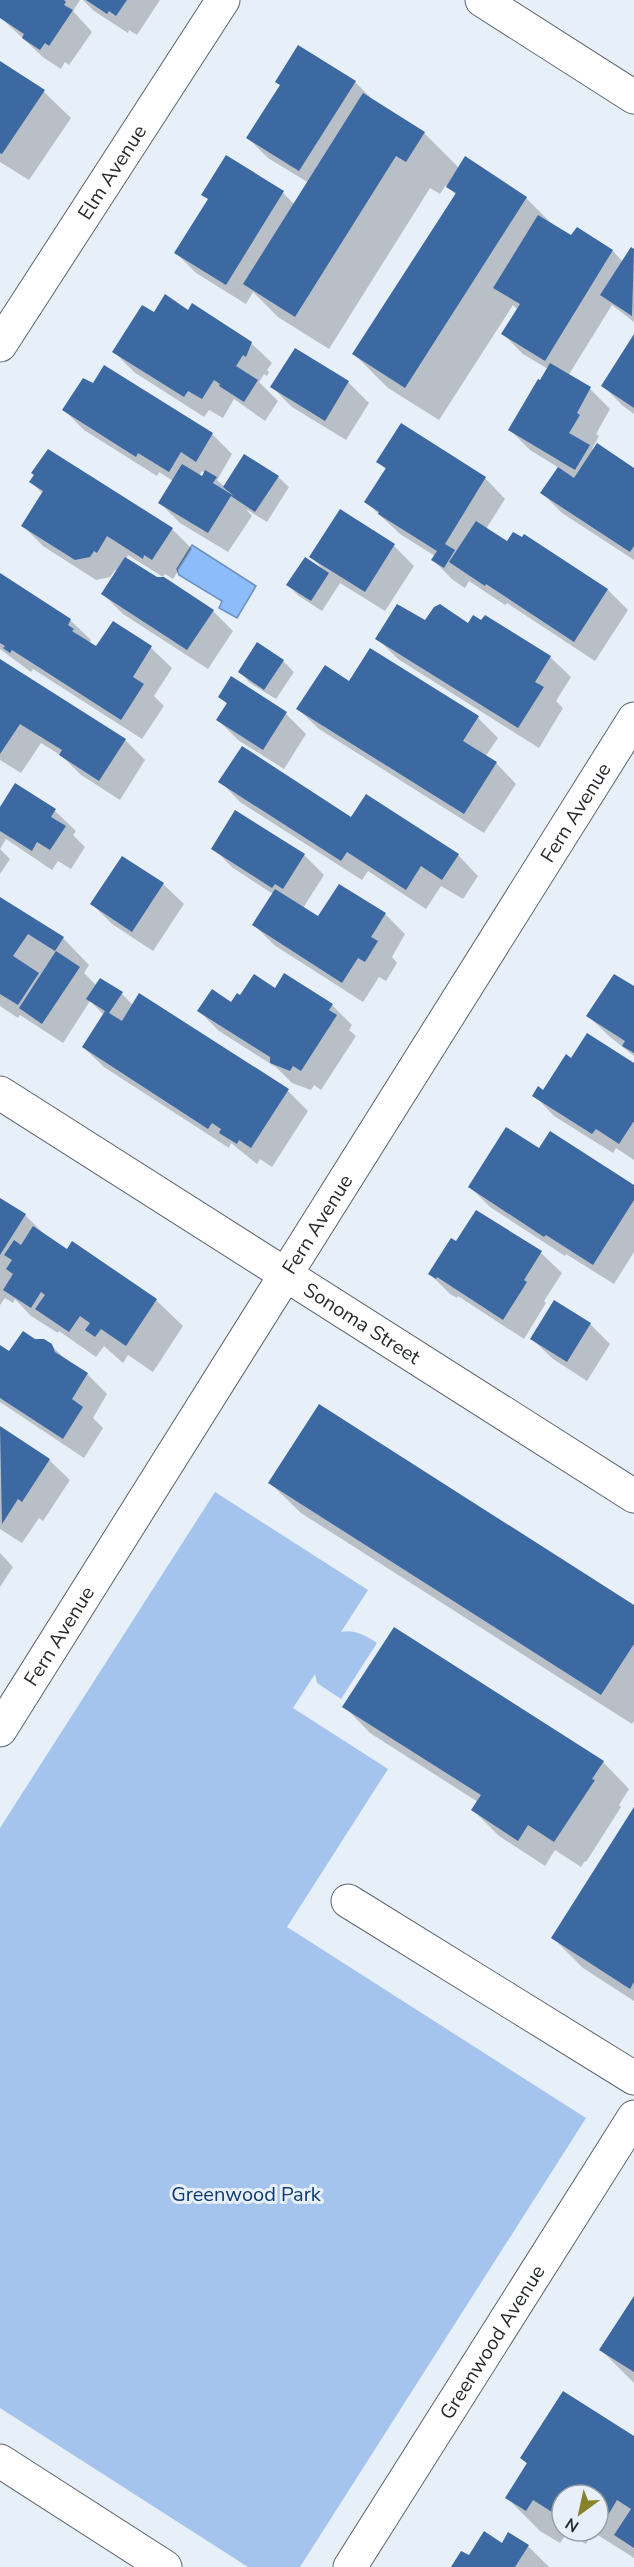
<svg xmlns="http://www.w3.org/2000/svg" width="634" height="2567" font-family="'Nunito Sans',sans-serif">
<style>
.green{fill:#a4c4ee}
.water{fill:#8dbcfb;stroke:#6e90be;stroke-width:1.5}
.shadow{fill:#0003;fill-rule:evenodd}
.building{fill:#3d69a2}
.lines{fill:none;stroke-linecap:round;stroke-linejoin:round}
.minor-casing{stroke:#5e656e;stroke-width:35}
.major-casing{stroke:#5e656e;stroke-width:35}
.minor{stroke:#fff;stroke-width:33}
.major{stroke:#fff;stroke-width:33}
.labels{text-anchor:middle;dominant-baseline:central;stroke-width:6;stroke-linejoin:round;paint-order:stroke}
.street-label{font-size:20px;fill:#272a2e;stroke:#e7eff9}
.park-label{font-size:20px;fill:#0c3a71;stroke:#e7eff9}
</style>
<rect width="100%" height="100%" fill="#e7eff9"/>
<!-- green -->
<path class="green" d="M215 1492 368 1590 341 1632C354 1629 367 1636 377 1643L341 1699 317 1683 315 1674 293 1708 388 1769 287 1927 586 2118 300 2567H248L0 2408V1828Z"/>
<!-- water -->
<path class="water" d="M192 545 256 586 237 618 219 608 222 601 179 575 177 569Z"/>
<!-- shadow -->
<path class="shadow" d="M0 0H80L73 11 92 32 69 65 65 62 61 69 44 58 0 17Z
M83 0H160L137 35 129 30 128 33 94 11Z
M0 63 44 92 71 118 29 180 0 162Z
M355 82 375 102 424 133 459 168 465 158 526 198 556 228 572 237 577 229 613 251 623 262 631 249 634 251V322L612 305 568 376 590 389 610 409 596 434 599 436 592 449 634 470V560L562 513 542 493 559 468 530 450 510 430 548 369 523 354 503 334 518 310 513 305 439 420 388 388 354 354 456 195 446 185 440 194 430 188 329 349 278 317 253 292 246 304 196 273 176 253 209 200 203 195 283 193 295 205 309 183 268 158 248 138Z
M189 312 251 343 272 363 267 370 269 372 267 376 264 374 259 382 278 401 265 421 234 399 223 418 209 410 204 417 134 372 114 352 155 314Z
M634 337V414L623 406 603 386Z
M295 350 348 382 369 403 346 440 292 407 272 387Z
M64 410 212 434 232 454 217 480 225 487 278 477 289 487 267 522 246 509 252 516 228 552 180 523 160 503 173 481 159 472 157 476 84 430ZM202 471 205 473 202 478 199 476Z
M401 425 485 478 505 499 486 529 507 543 522 539 524 536 608 590 628 610 595 661 507 603 505 605 469 581 465 588 453 580 433 560 435 556 400 534 366 502 386 470 378 462Z
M31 482 172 529 192 549 173 579 165 574 163 577 128 555 126 559 213 611 233 631 208 669 123 614 103 594 117 572 115 570 110 577 96 580 43 546 23 526 43 494Z
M394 546 414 566 385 611 340 583 322 611 299 596 288 585 323 569 311 557Z
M0 574 70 620 91 640 89 644 96 648 114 623 151 648 172 668 154 696 164 706 142 739 33 669 31 672 0 649Z
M485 617 550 657 571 677 556 701 563 708 539 748 398 659 377 638 425 622 469 625 482 622Z
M257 645 283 661 294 672 276 699 250 683 240 672Z
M0 661 125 740 145 760 120 800 81 775 62 756 41 743 21 773 0 760Z
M231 678 286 714 306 734 284 769 238 740 218 720 228 705 220 697Z
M349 683 478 718 498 738 485 757 496 763 516 784 484 833 319 729 298 709Z
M220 781 352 819 458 855 478 876 463 899 441 886 426 909 368 871 362 880 240 802Z
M16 785 55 811 76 831 73 835 85 847 71 869 58 861 52 870 6 839 0 849V810Z
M213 848 304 855 324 875 303 908 319 918 385 914 405 934 392 957 397 963 386 981 379 977 363 1002 274 945 254 925 273 894 233 868Z
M0 849 10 859 0 874Z
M123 858 163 884 184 904 153 951 112 924 92 904Z
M0 898 63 938 89 965 84 973 97 986 122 994 133 1005 288 1091 308 1111 272 1167 260 1159 257 1164 231 1143 229 1148 104 1067 83 1047 104 1015 90 1001 63 1043 20 1015 18 1018 0 1006Z
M634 988V1056L609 1036 588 1016Z
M241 997 332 1005 352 1025 349 1030 356 1036 321 1090 314 1085 311 1090 292 1083 277 1068 219 1031 199 1011 231 1004Z
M572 1060 634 1065V1160L616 1148 613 1153 554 1116 534 1095 544 1092Z
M539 1150 634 1186V1252L614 1284 566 1254 565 1256 490 1207 470 1187Z
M0 1200 25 1215 45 1235 67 1251 156 1300 183 1326 153 1372 128 1355 123 1363 104 1346 96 1357 59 1331 58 1333 31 1316 15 1299 13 1303 5 1298 0 1305Z
M476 1212 541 1253 562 1273 544 1301 546 1303 524 1339 458 1296 457 1298 450 1294 430 1274 456 1243Z
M590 1324 610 1344 587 1381 553 1359 532 1339Z
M35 1340 51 1345 66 1360 87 1374 107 1394 93 1418 103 1428 84 1458 0 1402V1347L10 1353Z
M0 1428 49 1460 70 1480 43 1521 39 1518 22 1543 0 1529Z
M270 1483 634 1607V1721L632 1724 301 1513Z
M0 1553 13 1567 0 1587Z
M344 1706 603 1762 629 1789 619 1805 621 1807 586 1862 585 1861 581 1867 555 1850 545 1866 499 1836 473 1810 478 1802 370 1733Z
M634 1809V2001L583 1968 553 1938Z
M634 2299V2383L601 2350Z
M634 2438V2558L593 2532 586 2544 567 2533 560 2543 540 2531 507 2498 528 2465 521 2458ZM562 2495H598V2531H562Z
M509 2534 528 2546 549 2567H452L469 2557 502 2545Z"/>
<!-- building -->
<path class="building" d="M0 0H64L66 2 64 5 73 10 49 46 45 43 40 50 22 38 24 34 0 18Z
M86 0H127L116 16 109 11 107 14Z
M298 45 356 81 299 171 246 138 280 85 275 82Z
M0 61 45 90 2 154 0 153Z
M363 93 425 132 406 162 396 156 295 317 243 284Z
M226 155 284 191 226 285 174 253 208 199 201 195Z
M465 156 527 197 405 388 352 354 456 193 446 187Z
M538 215 571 235 577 227 613 250 545 361 501 334 520 304 493 288Z
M631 247 634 249 632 316 600 295Z
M165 294 188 310 192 303 252 342 246 357 243 355 236 366 258 380 244 402 219 386 220 384 214 380 202 399 188 391 184 397 112 352 142 305 154 312Z
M634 334V408L601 386Z
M295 348 349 381 325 421 270 387Z
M550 363 591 387 577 413 580 415 569 433 590 445 575 470 508 430 538 379 540 380Z
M104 365 213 433 196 462 181 452 169 472 138 453 136 457 62 410 83 378 93 383Z
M401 423 486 477 445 544 455 550 444 568 431 560 437 551 378 514 379 512 364 502 386 468 376 462Z
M597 443 634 468V546L630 552 540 493 558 467 574 478Z
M48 449 173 528 152 560 144 555 143 559 107 536 97 553 94 551 90 557 75 560 21 526 43 491 29 482 34 475 31 473Z
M244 454 279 476 255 512 231 496 208 533 158 503 182 464 202 476 205 470 217 477 213 483 234 496 223 487Z
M340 509 395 544 365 592 309 557Z
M476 521 507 541 513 532 522 537 524 534 608 589 574 642 486 584 485 586 449 562Z
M125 557 157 577H164L214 610 187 650 101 594Z
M305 557 329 573 311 601 286 585Z
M0 573 71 619 68 625 74 629 72 631 96 646 113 621 152 646 133 677 144 684 121 720 12 650 10 653 3 648 5 646 0 643Z
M397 604 425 620 434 607 440 604 468 623 473 615 481 620 485 615 551 656 535 682 544 687 518 728 375 639Z
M257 642 284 660 264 690 238 672Z
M370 648 479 716 463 741 497 762 464 814 296 709 325 665 349 681Z
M0 659 126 739 99 781 59 755 62 750 20 724 0 754Z
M231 676 287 712 263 750 216 720 227 703 218 697Z
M242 746 351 817 366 794 459 854 442 880 421 866 406 890 347 852 341 861 218 782Z
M15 783 56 809 51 817 66 826 50 850 37 842 32 851 0 831V807Z
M235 810 305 854 283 889 275 884 272 888 211 849Z
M122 856 164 883 132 932 90 904Z
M339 884 386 913 371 937 378 941 365 962 358 958 342 983 252 925 275 889 318 916Z
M0 897 64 937 55 951 28 934 13 956 39 973 18 1005 0 994Z
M56 951 80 967 42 1024 19 1008Z
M284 973 333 1004 329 1010 337 1015 301 1071 293 1066 290 1071 270 1063V1057L197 1011 212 989 231 1002 237 993 240 995 254 974 275 988Z
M614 974 634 986V1053L622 1046 625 1041 586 1016Z
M100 978 123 992 109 1013 122 1021 139 993 289 1089 251 1148 239 1140 237 1144 219 1133 221 1129 212 1123 208 1129 82 1047 105 1011 86 999Z
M587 1033 634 1063V1121L619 1144 596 1129 592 1134 532 1096 538 1086 543 1090 566 1054 571 1058Z
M506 1127 539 1148 550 1131 634 1185V1200L593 1265 546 1235 544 1237 468 1187Z
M0 1198 26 1214 0 1255Z
M476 1210 542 1251 524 1280 527 1282 503 1320 437 1277 436 1279 428 1274 451 1238 456 1241Z
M33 1226 67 1249 72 1241 157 1299 126 1346 101 1329 95 1337 85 1330 90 1323 80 1316 69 1332 35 1309 45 1295 41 1292 31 1308 3 1290 13 1274 6 1269 12 1260 4 1255 14 1240 21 1245Z
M554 1300 591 1323 567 1362 530 1339Z
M23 1331 35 1339H44L52 1344 55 1352 88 1373 72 1399 83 1407 63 1439 0 1398V1345L9 1351Z
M319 1404 634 1605V1644L601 1695 268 1483Z
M0 1426 50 1459 22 1502 18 1499 2 1524Z
M394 1627 604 1761 592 1779 595 1780 554 1842 528 1825 518 1841 471 1810 481 1795 342 1707Z
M634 1807V1982L630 1989 551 1938Z
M634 2296V2372L599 2350Z
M563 2391 634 2436V2548L614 2535 631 2509 617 2500 601 2527 598 2525V2495H562V2501L559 2500 552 2512 533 2500 526 2511 505 2498 527 2463 520 2458Z
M484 2531 502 2543 508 2532 529 2545 515 2567H451L461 2551 469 2555Z"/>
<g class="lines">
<defs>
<g id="minor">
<path id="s1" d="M0 345 223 0"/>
<path id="s2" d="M0 1093 634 1496"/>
<path id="s3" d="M0 1730 634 719"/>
<path d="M348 1901 634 2078"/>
<path d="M0 2461 165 2567"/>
<path id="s4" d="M350 2567 634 2117"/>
</g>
<path id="major" d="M482 0 634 97"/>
</defs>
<!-- minor casing -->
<use href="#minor" class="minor-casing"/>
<!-- major casing -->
<use href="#major" class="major-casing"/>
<!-- minor -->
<use href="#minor" class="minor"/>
<!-- major -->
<use href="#major" class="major"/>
</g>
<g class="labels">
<!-- street labels -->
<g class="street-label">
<text stroke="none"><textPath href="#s1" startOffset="206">Elm Avenue</textPath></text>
<text stroke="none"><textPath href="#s3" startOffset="1083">Fern Avenue</textPath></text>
<text stroke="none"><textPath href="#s3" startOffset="597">Fern Avenue</textPath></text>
<text stroke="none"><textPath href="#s2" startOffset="429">Sonoma Street</textPath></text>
<text stroke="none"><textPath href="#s3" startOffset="111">Fern Avenue</textPath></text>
<text stroke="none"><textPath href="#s4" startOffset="266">Greenwood Avenue</textPath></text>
</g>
<!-- park labels -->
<g class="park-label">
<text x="246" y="2194">Greenwood Park</text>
</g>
</g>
<!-- north arrow -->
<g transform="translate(580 2513) rotate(213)"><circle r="28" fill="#e7eff9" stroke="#9aa0a8" stroke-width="1.5"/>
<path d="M0-4.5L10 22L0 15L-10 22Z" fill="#88822b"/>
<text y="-9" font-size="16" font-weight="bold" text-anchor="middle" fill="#272a2e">N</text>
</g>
</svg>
